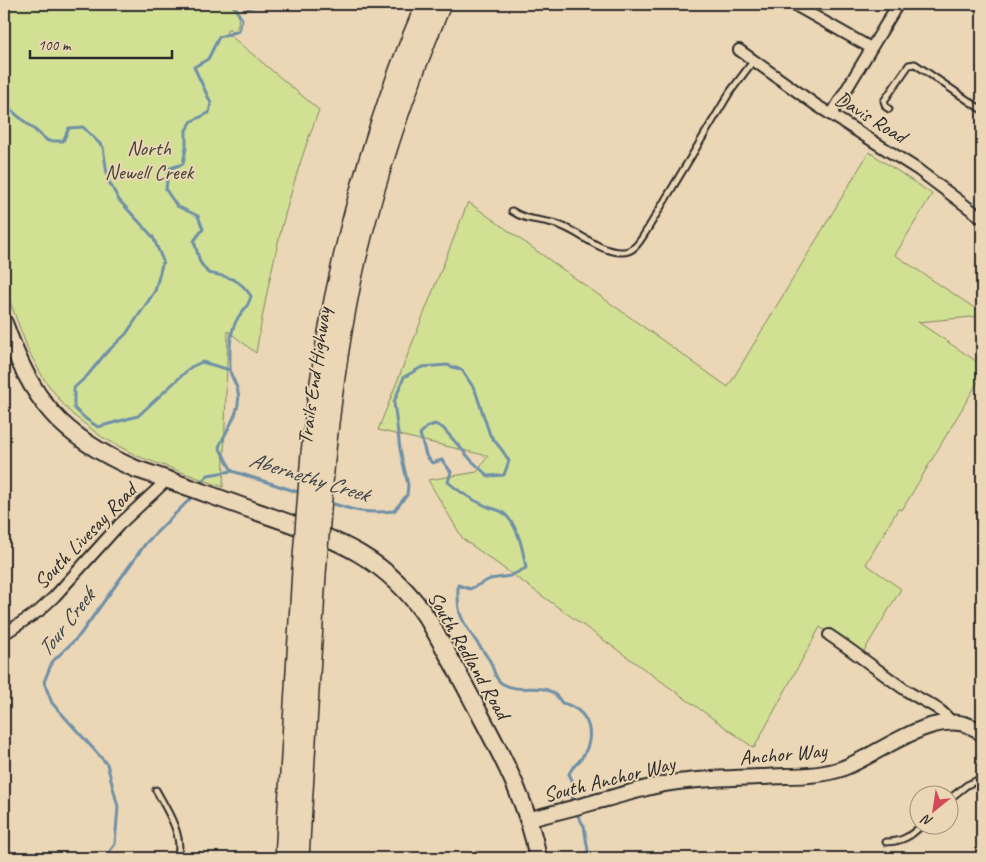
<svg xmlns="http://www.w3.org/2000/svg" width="986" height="862" font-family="Caveat,sans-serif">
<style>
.green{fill:#d2e094;stroke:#7e8660}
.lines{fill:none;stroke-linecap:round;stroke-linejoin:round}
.stream{stroke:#6e90a7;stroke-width:3}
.lane-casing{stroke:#2b2b2b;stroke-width:9}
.street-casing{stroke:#2b2b2b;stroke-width:14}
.secondary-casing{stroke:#2b2b2b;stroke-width:18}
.primary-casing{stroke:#2b2b2b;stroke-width:20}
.highway-casing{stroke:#2b2b2b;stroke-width:22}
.lane{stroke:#ebd6b5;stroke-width:5}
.street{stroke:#ebd6b5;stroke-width:10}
.secondary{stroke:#ebd6b5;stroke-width:14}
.primary{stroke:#ebd6b5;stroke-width:16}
.highway{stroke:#ebd6b5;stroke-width:19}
.highway-bridge-casing{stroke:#2b2b2b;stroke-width:22;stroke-linecap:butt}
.highway-bridge{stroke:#ebd6b5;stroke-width:19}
.labels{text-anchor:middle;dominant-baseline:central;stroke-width:4;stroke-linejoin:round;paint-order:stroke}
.street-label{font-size:21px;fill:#2b2b2b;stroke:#ebd6b5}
.park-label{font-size:21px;fill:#44463b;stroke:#ebd6b5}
.water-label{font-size:22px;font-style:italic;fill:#3c444a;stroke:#ebd6b5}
</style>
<rect width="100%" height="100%" fill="#ebd6b5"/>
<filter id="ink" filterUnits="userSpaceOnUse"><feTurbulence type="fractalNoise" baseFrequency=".02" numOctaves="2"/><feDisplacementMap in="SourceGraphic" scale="10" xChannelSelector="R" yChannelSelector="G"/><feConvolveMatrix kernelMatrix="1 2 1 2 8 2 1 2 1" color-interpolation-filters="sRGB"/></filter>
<g filter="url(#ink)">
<!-- green -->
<path class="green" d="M4 4H240L237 7C239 17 240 27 233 34L229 28 226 32 319 110C288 190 270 269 256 353L228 331 223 487 137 456 102 437 73 415 63 404 44 379 29 352 4 286Z
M869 152 932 194 895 255 982 313V316L918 322 982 365V375L902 510 898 509 866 564 901 589 861 656 820 627 754 748 463 539 428 480 477 472 488 456 378 430 468 202 728 387Z"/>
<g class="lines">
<!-- stream -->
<path class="stream" d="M245 4 248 8 260 4
M4 97 12 111 48 141H63L69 128 83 127 103 147 108 180 119 200 153 237 163 261 155 291 126 334 105 354 87 376 74 388V408L86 419 98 427 138 416 191 367 202 362 230 370C231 378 237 384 238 392 242 411 226 430 219 447L232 471 301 493
M230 370C230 351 228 333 239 316 245 307 248 308 251 296 239 278 229 277 208 273L200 262 194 241 203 229 198 216 177 206 166 190 168 169 183 164 186 148V130L192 121 209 113 211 103 194 67 208 59 219 37 239 31 242 19 232 4
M200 483 208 475 232 471
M328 502C354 511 366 514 394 511L407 495 408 485 400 449 394 402 404 377 422 367 447 365 462 370 475 390 490 435 502 450 509 461 504 475 488 476 472 461 443 428 435 424 427 427 420 434 426 455 432 463 442 460 451 472 448 482C459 492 471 499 484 505 489 508 497 509 502 512 518 523 523 550 526 568L510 576 490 579 470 589 458 585C458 594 457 607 461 616 467 632 481 646 490 661 494 669 495 680 503 684 524 696 546 677 562 703 590 710 597 736 581 759 577 764 571 768 569 774L573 782 572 803
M575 811 584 826 588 851 584 858
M105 858 115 844 118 807 107 764 52 703 44 682 52 662 79 636 146 543 190 499"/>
<defs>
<path id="lane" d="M889 109 886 107 884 101 909 65 915 64 982 110
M512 211C526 221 543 219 559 225 580 232 600 253 623 252 635 252 641 239 647 230L730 92 754 60
M156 790C166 808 185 837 177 858
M948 800 967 785 982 778
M886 842C903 842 912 835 923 824"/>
<path id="street" d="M793 4 871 48
M739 50 816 105 917 169 982 218
M831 115 898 4
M4 634 39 611 55 596 119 525 167 480
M829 635C856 653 881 673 907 691 923 702 940 706 951 722"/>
<path id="secondary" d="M529 819C555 813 580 806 606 799 633 792 659 783 687 781 719 777 752 778 785 776 804 776 823 775 841 769 879 756 944 698 982 734"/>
<path id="primary" d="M4 323C32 400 59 436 136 469 176 482 215 497 255 511 328 537 384 552 429 621 445 649 461 678 476 707 502 756 528 803 538 858"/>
<path id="highway" d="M311 453C327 298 364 147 426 4
M325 459C332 392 341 325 356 260 377 172 406 87 441 4
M285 858 302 570
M299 858 316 574"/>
</defs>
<!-- lane casing -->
<use href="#lane" class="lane-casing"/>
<!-- street casing -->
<use href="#street" class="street-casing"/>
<!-- secondary casing -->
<use href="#secondary" class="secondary-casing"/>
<!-- primary casing -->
<use href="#primary" class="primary-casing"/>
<!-- highway casing -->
<use href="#highway" class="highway-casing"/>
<!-- lane -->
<use href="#lane" class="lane"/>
<!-- street -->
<use href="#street" class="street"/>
<!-- secondary -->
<use href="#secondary" class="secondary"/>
<!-- primary -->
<use href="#primary" class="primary"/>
<!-- highway -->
<use href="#highway" class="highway"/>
<defs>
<path id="highway-bridge" d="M302 570 311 453
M316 574 325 459"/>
</defs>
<!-- highway-bridge casing -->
<use href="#highway-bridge" class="highway-bridge-casing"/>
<!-- highway-bridge -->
<use href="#highway-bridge" class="highway-bridge"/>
</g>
</g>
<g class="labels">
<!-- street labels -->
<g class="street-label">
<text transform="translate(871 117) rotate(32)">Davis Road</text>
<text transform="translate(314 376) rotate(-82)">Trails End Highway</text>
<text transform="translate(85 536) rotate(-46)">South Livesay Road</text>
<text transform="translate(469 655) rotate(60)">South Redland Road</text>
<text transform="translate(783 754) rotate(-5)">Anchor Way</text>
<text transform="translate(609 779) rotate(-14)">South Anchor Way</text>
</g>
<!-- park labels -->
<g class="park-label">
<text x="149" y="148">North<tspan x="149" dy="24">Newell Creek</tspan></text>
</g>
<!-- water labels -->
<g class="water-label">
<text transform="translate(309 477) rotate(17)">Abernethy Creek</text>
<text transform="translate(66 623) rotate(-52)">Tour Creek</text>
</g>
</g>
<!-- margin -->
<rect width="986" height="862" fill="none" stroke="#ebd6b5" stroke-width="20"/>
<rect x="10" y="10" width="966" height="842" fill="none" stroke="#2b2b2b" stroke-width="2" filter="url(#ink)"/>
<!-- north arrow -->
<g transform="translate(934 810) rotate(210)"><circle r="24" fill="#ebd6b5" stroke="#9e927e"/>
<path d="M0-4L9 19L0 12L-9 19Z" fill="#d1495b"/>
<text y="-8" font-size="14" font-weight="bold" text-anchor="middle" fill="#2b2b2b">N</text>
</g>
<!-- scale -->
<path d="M30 50v8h142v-8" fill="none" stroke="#2b2b2b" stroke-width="2.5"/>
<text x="38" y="50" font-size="15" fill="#2b2b2b" stroke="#ebd6b5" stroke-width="4" paint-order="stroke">100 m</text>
</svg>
